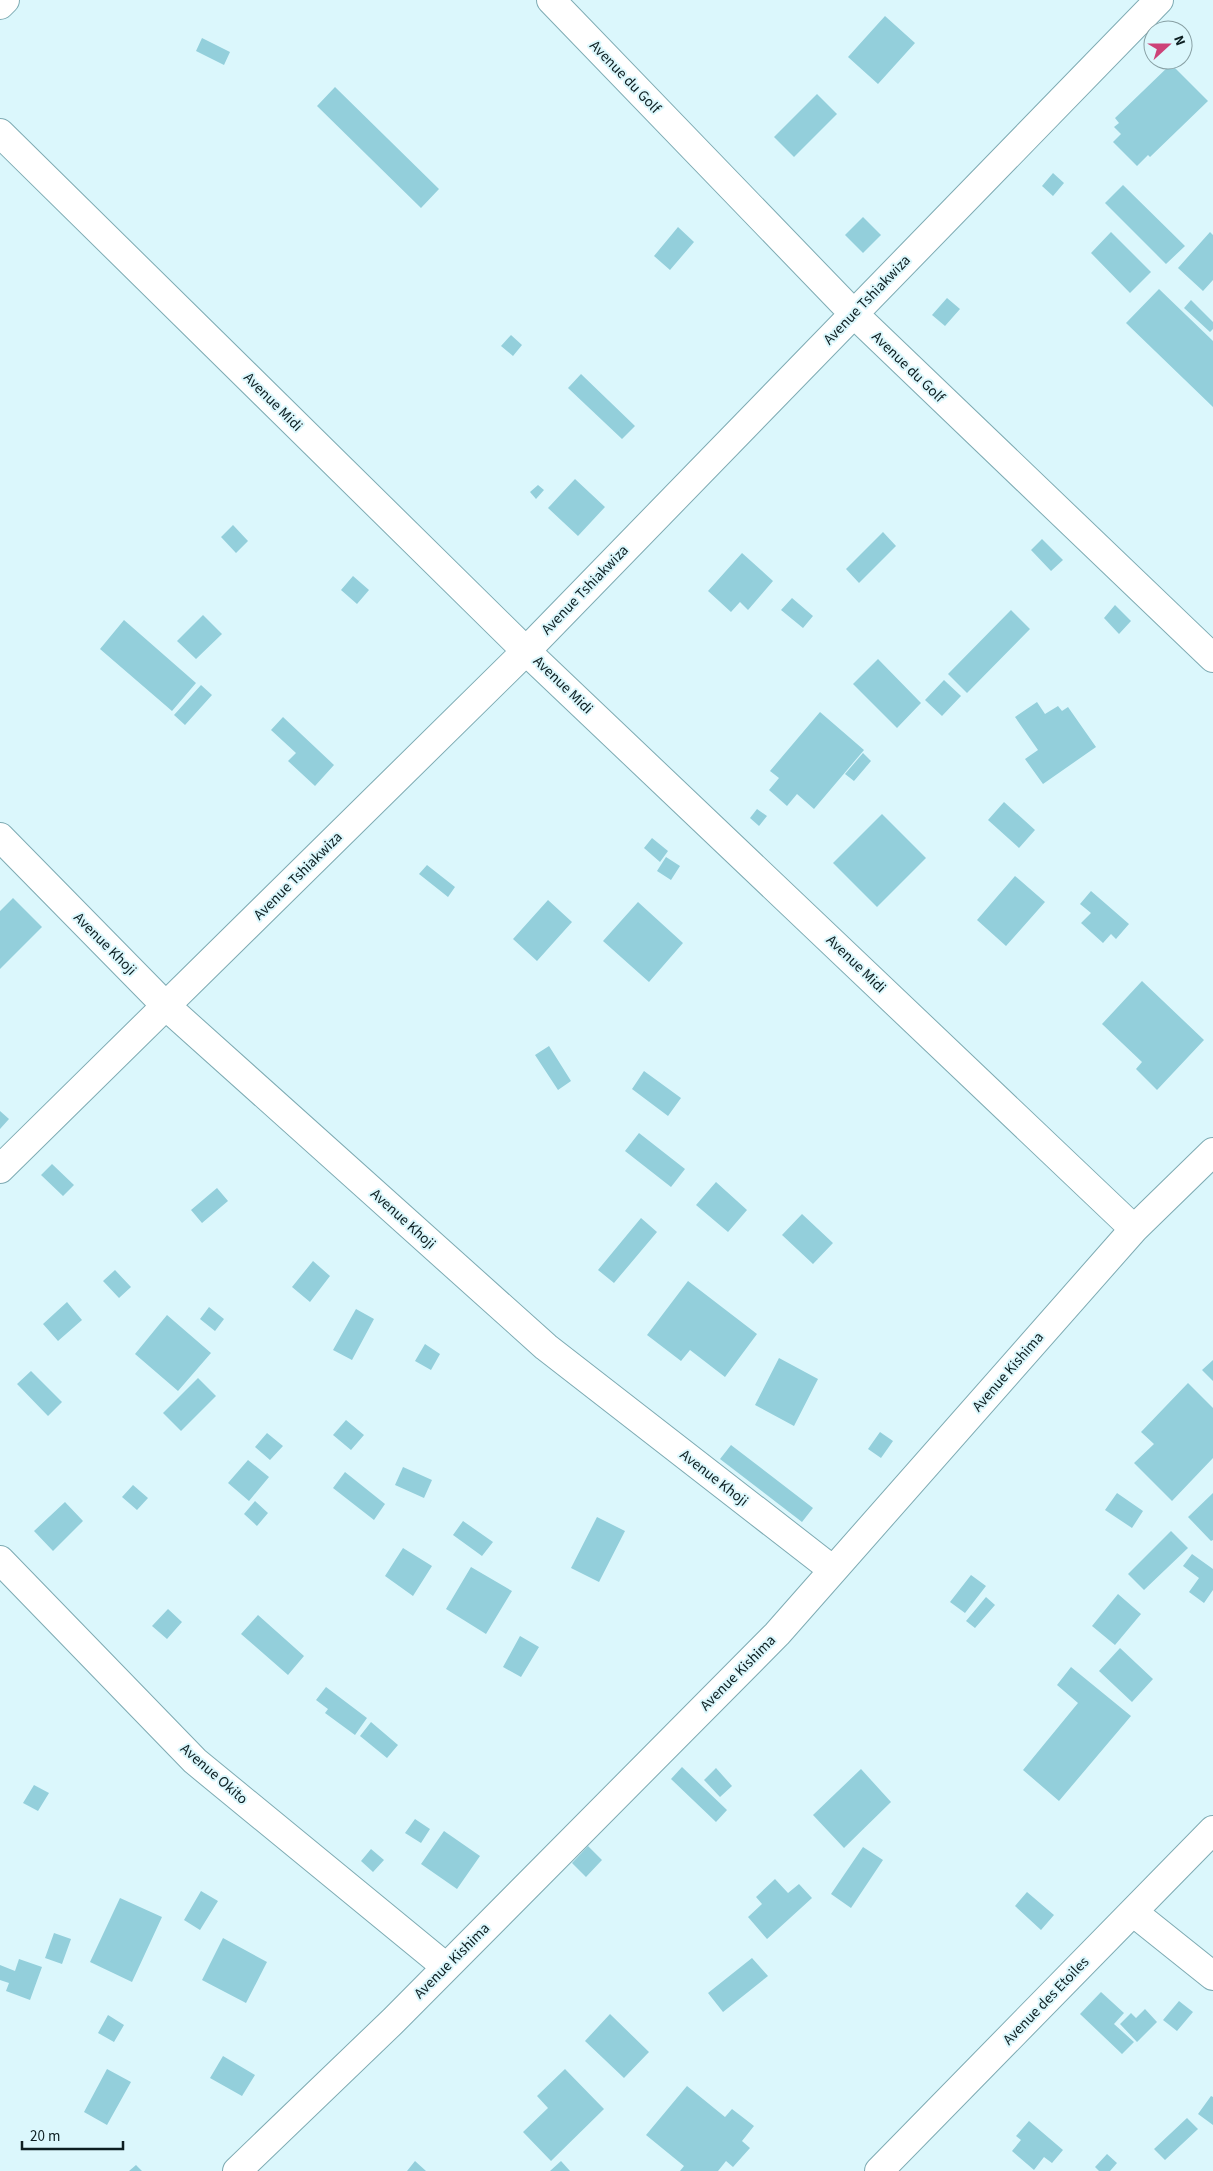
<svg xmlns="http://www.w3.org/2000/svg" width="1213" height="2171" font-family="'Source Sans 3',sans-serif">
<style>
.building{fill:#93cfdb}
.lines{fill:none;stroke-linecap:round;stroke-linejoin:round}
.minor-casing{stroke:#7eabb3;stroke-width:30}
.minor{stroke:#fff;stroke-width:28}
.labels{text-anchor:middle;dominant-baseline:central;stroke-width:4;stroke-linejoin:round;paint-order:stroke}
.street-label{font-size:15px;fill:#0c1e21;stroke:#dbf7fc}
</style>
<rect width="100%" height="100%" fill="#dbf7fc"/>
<!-- building -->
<path class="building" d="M885 16 915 43 878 84 848 57Z
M202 38 230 52 224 65 196 51Z
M1171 64 1208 101 1150 157 1148 155 1137 166 1113 142 1121 134 1114 127 1119 123 1115 118Z
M335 87 439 189 421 208 317 106Z
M817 94 837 114 794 157 774 137Z
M1053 173 1064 183 1053 196 1042 186Z
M1123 185 1185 246 1166 264 1105 203Z
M863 217 881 235 863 253 845 235Z
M678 227 694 242 670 270 654 256Z
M1111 232 1151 272 1130 293 1091 253Z
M1210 232 1213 235V280L1203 291 1178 268Z
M1159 289 1213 341V407L1126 323Z
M947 298 960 309 945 326 932 315Z
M1191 300 1213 322V329L1210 332 1184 308Z
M511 335 522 345 513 356 501 346Z
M581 374 635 426 622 439 568 388Z
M575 479 605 507 578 536 548 508Z
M538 485 544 490 536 499 530 492Z
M233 525 248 541 236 553 221 537Z
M883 532 896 546 859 583 846 569Z
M1042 539 1063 560 1051 571 1031 550Z
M742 553 773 581 748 610 740 602 731 612 708 591Z
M353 576 369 590 357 604 341 590Z
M792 598 813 616 803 628 781 610Z
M1115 605 1131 621 1119 634 1104 618Z
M1011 610 1030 629 967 693 948 674Z
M203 615 222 634 196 659 177 641Z
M124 620 196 683 172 711 100 649Z
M878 659 921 703 897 728 853 684Z
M944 680 961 696 942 716 925 700Z
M201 685 212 695 185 725 174 715Z
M1037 702 1045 714 1058 706 1062 711 1068 707 1096 747 1043 784 1025 759 1038 750 1015 717Z
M820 712 864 750 814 809 797 794 787 806 769 790 779 778 770 771Z
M283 717 334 765 315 786 288 761 296 753 271 730Z
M863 753 871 761 854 781 845 774Z
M1004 802 1035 830 1019 848 988 820Z
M757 809 767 816 759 826 750 818Z
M882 814 926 858 877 907 833 863Z
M652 838 668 851 660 862 644 848Z
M666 857 680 866 671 880 657 871Z
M427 865 455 887 448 897 419 874Z
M1015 876 1045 902 1006 946 977 920Z
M1091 891 1129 924 1116 939 1111 934 1103 943 1081 923 1091 913 1080 904Z
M13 898 42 927 0 969V911Z
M548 900 572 922 537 961 513 939Z
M638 902 683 943 649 982 603 941Z
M1142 981 1204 1040 1157 1090 1136 1069 1142 1062 1102 1024Z
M549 1046 571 1081 558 1090 535 1055Z
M644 1071 681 1098 668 1116 632 1089Z
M0 1111 9 1119 0 1129Z
M639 1133 685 1169 671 1187 625 1151Z
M52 1164 74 1185 63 1196 41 1175Z
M716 1182 747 1210 728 1232 696 1205Z
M217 1188 228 1201 202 1223 191 1210Z
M802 1214 833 1243 813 1264 782 1235Z
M641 1218 657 1232 614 1283 598 1270Z
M313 1261 330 1276 310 1302 292 1287Z
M115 1270 131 1287 119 1298 103 1281Z
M688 1281 757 1334 725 1377 690 1350 681 1361 647 1335Z
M67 1302 82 1320 58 1341 43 1324Z
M209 1307 224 1319 215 1331 200 1319Z
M356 1309 374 1319 352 1360 333 1350Z
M167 1315 211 1353 178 1391 135 1354Z
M425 1344 440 1354 431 1370 415 1361Z
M779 1358 818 1379 794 1426 755 1405Z
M1213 1360V1381L1202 1370Z
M31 1371 62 1402 48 1416 17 1384Z
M198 1378 216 1396 181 1431 163 1413Z
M1188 1383 1213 1408V1458L1172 1501 1134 1463 1154 1444 1141 1432Z
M346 1420 364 1435 351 1450 333 1435Z
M880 1432 893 1441 881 1458 868 1449Z
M267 1433 283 1446 270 1460 255 1447Z
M731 1445 813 1508 802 1522 720 1459Z
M248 1460 269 1477 249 1501 228 1483Z
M403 1467 432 1480 424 1498 395 1485Z
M345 1472 385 1504 374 1520 333 1488Z
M133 1485 148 1498 137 1510 122 1497Z
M1117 1493 1143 1511 1132 1528 1105 1510Z
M1213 1493V1540L1211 1541 1188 1517Z
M255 1501 268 1513 257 1526 244 1514Z
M65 1502 83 1521 53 1551 34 1531Z
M597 1517 625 1531 599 1582 571 1568Z
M463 1521 493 1542 482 1556 453 1535Z
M1171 1531 1188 1548 1144 1590 1128 1574Z
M403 1548 432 1566 413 1596 385 1576Z
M1192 1554 1213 1569V1590L1204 1603 1189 1592 1199 1578 1183 1566Z
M471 1567 512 1591 486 1634 446 1609Z
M971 1575 986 1586 965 1613 950 1602Z
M1118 1594 1141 1614 1115 1645 1092 1626Z
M986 1597 995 1605 975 1628 966 1621Z
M168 1609 182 1622 167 1639 152 1626Z
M258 1615 304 1656 288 1675 241 1634Z
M520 1636 539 1647 521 1677 503 1667Z
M1120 1648 1153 1679 1132 1702 1099 1671Z
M1071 1667 1131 1716 1059 1801 1023 1770 1078 1703 1057 1685Z
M326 1687 367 1718 355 1735 325 1713 328 1709 316 1700Z
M371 1722 398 1745 387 1758 360 1736Z
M682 1767 727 1810 716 1822 671 1779Z
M716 1768 732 1786 720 1797 704 1780Z
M861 1769 891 1802 844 1848 813 1815Z
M34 1785 49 1793 38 1811 23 1803Z
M415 1819 430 1829 421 1843 405 1833Z
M444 1831 480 1856 457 1889 421 1864Z
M588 1846 602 1860 586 1877 572 1863Z
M863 1847 883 1860 851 1908 831 1894Z
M371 1849 384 1860 373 1872 361 1861Z
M775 1879 788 1893 799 1884 812 1898 767 1939 748 1917 762 1904 756 1897Z
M201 1891 218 1901 200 1930 184 1920Z
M1027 1892 1054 1915 1041 1930 1015 1906Z
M120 1898 162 1917 132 1982 90 1962Z
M54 1933 71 1939 62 1964 45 1958Z
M223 1938 267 1962 246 2003 202 1980Z
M752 1958 768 1976 723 2012 708 1993Z
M19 1959 42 1967 30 2000 6 1991 9 1983 0 1980V1965L15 1971Z
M1101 1992 1124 2013 1114 2024 1134 2042 1122 2054 1080 2014Z
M1179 2001 1193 2012 1177 2031 1163 2020Z
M1145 2009 1157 2022 1137 2042 1120 2024 1131 2013 1136 2018Z
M610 2014 649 2052 624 2078 585 2041Z
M108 2015 124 2025 114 2042 98 2033Z
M223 2056 255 2075 242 2096 210 2078Z
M107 2069 131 2082 107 2125 84 2112Z
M565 2069 604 2109 551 2161 523 2132 548 2108 537 2096Z
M687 2086 725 2117 732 2109 754 2126 742 2141 750 2148 733 2167 726 2161 718 2171H680L684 2166 646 2135Z
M1211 2096 1213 2097V2125L1198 2114Z
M1187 2118 1198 2129 1165 2160 1154 2149Z
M1029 2121 1063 2150 1052 2163 1044 2157 1034 2170 1012 2151 1021 2140 1016 2136Z
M1107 2154 1117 2163 1110 2171H1099L1095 2167Z
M415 2161 426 2171H407Z
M561 2161 570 2171H550Z
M136 2165 142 2171H129Z"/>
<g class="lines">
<defs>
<path id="minor" d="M551 0 854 314 1213 658
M0 5 5 0
M0 133 526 651 1134 1229
M0 837 166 1006 546 1347 833 1570
M0 1169 526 651 1159 0
M0 1560 195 1761 446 1967
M1133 1912 1213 1976
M237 2171 394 2020 777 1634 1134 1229 1213 1152
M879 2171 1213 1830"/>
</defs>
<!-- minor casing -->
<use href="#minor" class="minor-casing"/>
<!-- minor -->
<use href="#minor" class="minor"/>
</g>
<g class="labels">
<!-- street labels -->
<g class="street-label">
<text transform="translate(625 77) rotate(46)">Avenue du Golf</text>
<text transform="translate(867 300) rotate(-46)">Avenue Tshiakwiza</text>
<text transform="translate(908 367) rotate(44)">Avenue du Golf</text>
<text transform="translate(273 402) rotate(45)">Avenue Midi</text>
<text transform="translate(585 590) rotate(-46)">Avenue Tshiakwiza</text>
<text transform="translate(563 685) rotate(44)">Avenue Midi</text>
<text transform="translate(298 876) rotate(-45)">Avenue Tshiakwiza</text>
<text transform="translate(105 944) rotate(45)">Avenue Khoji</text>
<text transform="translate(856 964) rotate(44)">Avenue Midi</text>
<text transform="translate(403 1219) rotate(42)">Avenue Khoji</text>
<text transform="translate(1008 1372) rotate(-49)">Avenue Kishima</text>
<text transform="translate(714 1478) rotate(38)">Avenue Khoji</text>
<text transform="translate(738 1673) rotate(-45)">Avenue Kishima</text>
<text transform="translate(214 1774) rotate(41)">Avenue Okito</text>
<text transform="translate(452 1961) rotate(-45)">Avenue Kishima</text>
<text transform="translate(1046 2001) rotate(-46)">Avenue des Etoiles</text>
</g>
</g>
<!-- north arrow -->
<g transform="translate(1168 45) rotate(69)"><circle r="24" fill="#dbf7fc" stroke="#88a0a4"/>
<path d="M0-4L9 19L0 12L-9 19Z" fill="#cd4278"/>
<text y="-8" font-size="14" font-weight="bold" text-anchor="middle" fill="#0c1e21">N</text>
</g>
<!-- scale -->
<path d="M22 2141v8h101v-8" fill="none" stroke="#0c1e21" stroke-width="2.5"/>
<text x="30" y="2141" font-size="15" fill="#0c1e21" stroke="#dbf7fc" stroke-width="4" paint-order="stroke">20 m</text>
</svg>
